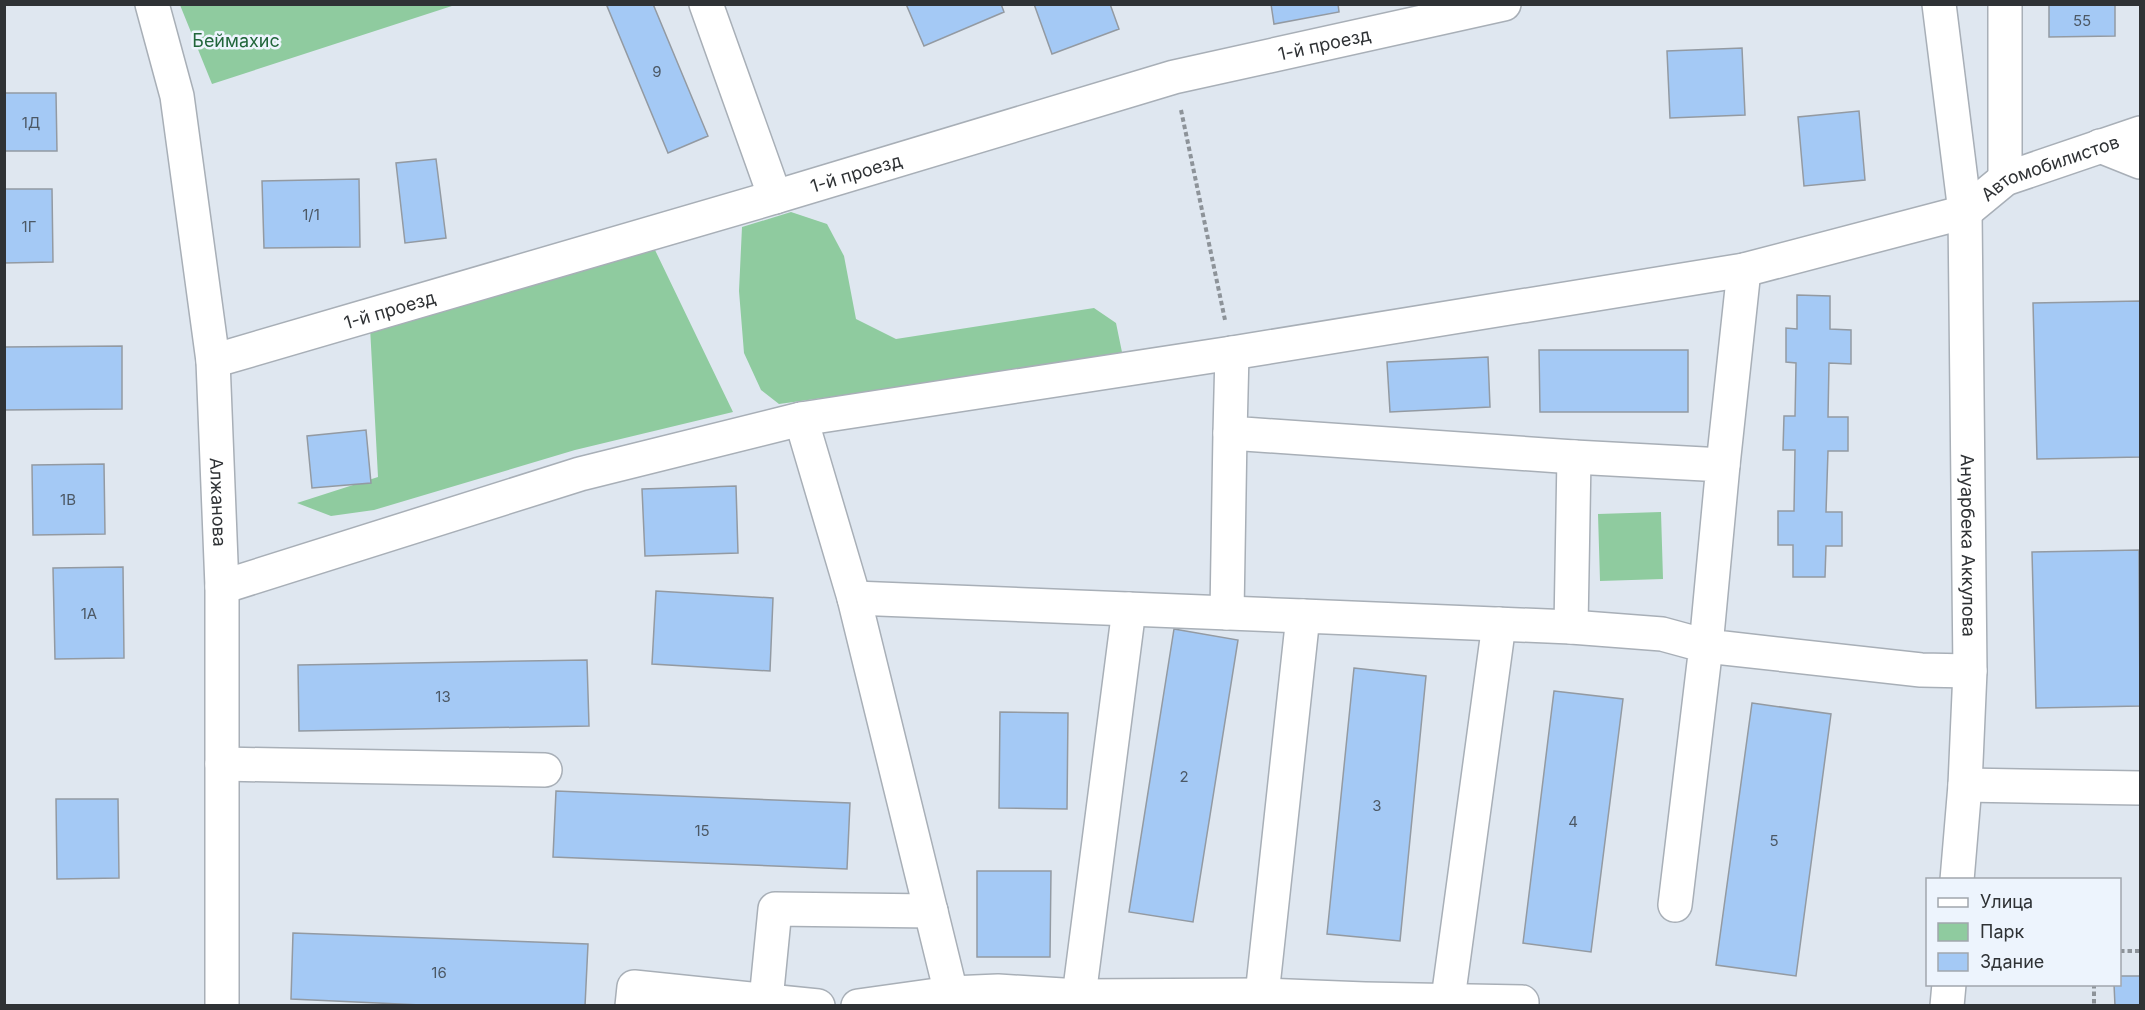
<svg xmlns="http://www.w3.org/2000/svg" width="2145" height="1010" font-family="Inter,sans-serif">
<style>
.green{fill:#8fcb9f}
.building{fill:#a4c9f5;stroke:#939aa2;stroke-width:1.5}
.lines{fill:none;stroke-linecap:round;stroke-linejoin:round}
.minor-casing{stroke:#a8afb7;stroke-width:36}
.path{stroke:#8d9399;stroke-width:4;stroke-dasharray:4.5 3;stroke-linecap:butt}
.minor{stroke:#fff;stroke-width:33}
.labels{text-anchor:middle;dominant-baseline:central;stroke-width:5;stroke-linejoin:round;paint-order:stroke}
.number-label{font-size:15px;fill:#4c5865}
.park-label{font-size:18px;fill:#22663b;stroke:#edf4fd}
.street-label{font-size:18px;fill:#2f3235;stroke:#edf4fd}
</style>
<rect width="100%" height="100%" fill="#dfe7f0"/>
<!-- green -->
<path class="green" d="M180 5H455L212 84Z
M791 212 827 224 844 256 856 319 896 339 1094 308 1116 323 1123 357 779 404 761 390 744 353 739 291 742 227Z
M655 250 733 412 575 450 374 510 331 516 297 503 378 477 370 327Z
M1661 512 1663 579 1600 581 1598 514Z"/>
<!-- building -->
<path class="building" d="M611 4H653L708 136 668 153 607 6Z
M906 4H1001L1004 12 924 46Z
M1034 4H1110L1119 29 1052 54Z
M1271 4H1338L1339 12 1274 24Z
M2049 4H2115V36L2049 37Z
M1742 48 1745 115 1670 118 1667 51Z
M4 93H56L57 151H4Z
M1859 111 1865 180 1804 186 1798 117Z
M436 159 446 238 405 243 396 163Z
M359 179 360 247 264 248 262 181Z
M4 189H52L53 262 4 263Z
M1797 295 1830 296V329L1851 330V364L1829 363 1828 417H1848V451H1828L1826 512H1842V546H1826L1825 577H1793V545H1778V511H1794L1795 450H1783L1784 416H1795L1796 363 1786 362V328L1797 329Z
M2140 301V457L2037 459 2033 303Z
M122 346V409L4 410V347Z
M1539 350H1688V412H1540Z
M1488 357 1490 407 1390 412 1387 362Z
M366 430 371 483 312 488 307 436Z
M104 464 105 534 33 535 32 465Z
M736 486 738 553 645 556 642 489Z
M2139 550 2140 706 2036 708 2032 552Z
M123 567 124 658 55 659 53 568Z
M656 591 773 598 770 671 652 664Z
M1174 629 1238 640 1193 922 1129 912Z
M587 660 589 726 299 731 298 665Z
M1354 668 1426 676 1400 941 1327 934Z
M1554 691 1623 699 1591 952 1523 943Z
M1752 703 1831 714 1796 976 1716 965Z
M1000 712 1068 713 1067 809 999 808Z
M556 791 850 803 847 869 553 857Z
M56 799H118L119 878 57 879Z
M977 871H1051L1050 957H977Z
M293 933 588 944 585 1006H443L291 999Z
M2120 976H2140V1006H2115L2114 984H2120Z"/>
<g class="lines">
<defs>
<g id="minor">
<path id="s1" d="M152 4 177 96 213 361 222 587V1006"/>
<path d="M706 4 775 197"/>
<path id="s2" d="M1939 4 1965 212 1970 671 1965 785 1957 880"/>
<path d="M2100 146 2140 162"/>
<path d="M2005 179V4"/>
<path d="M1232 353 1230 433 1574 457 1723 465 1706 646 1921 670 1970 671"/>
<path id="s3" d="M213 361 775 197 1174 77 1504 4"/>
<path d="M801 419 854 598 951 993 998 991 1079 996 1262 995 1365 999 1522 1002V1006"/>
<path d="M1723 465 1744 270"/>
<path id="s4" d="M222 587 580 474 801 419 1232 353 1744 270 1965 212 2005 179 2140 133"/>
<path d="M854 598 1303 616"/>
<path d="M1227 613 1230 433"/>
<path d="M1571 627 1574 457"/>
<path d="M222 764 545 770"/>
<path d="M1965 785 2140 788"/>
<path d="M1262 995 1303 616 1571 627 1662 634 1706 646 1675 905"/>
<path d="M1079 996 1129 609"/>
<path d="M1448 999 1499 624"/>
<path d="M766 1000 775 909 931 911"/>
<path d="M632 1006 634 987 818 1006"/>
<path d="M858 1006 951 993"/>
<path d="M1947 1006 1949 984"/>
</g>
</defs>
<!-- minor casing -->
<use href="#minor" class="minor-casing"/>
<!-- path -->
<path class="path" d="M1181 110 1225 320
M2120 951H2140
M2094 984V1006"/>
<!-- minor -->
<use href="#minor" class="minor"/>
</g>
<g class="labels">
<!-- number labels -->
<g class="number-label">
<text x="2082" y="20">55</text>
<text x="657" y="71">9</text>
<text x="31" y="122">1Д</text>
<text x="311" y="214">1/1</text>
<text x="29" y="226">1Г</text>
<text x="68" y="499">1В</text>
<text x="89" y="613">1А</text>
<text x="443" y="696">13</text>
<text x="1184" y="776">2</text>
<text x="1377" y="805">3</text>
<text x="1573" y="821">4</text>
<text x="702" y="830">15</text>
<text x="1774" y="840">5</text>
<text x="439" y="972">16</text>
</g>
<!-- park labels -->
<g class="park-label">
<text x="236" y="40">Беймахис</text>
</g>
<!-- street labels -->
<g class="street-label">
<text stroke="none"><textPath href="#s3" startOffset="1156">1-й проезд</textPath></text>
<text stroke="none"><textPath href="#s4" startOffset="1884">Автомобилистов</textPath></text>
<text stroke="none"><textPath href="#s3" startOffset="670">1-й проезд</textPath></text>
<text stroke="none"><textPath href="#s3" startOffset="184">1-й проезд</textPath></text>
<text stroke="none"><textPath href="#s1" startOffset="504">Алжанова</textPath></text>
<text stroke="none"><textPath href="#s2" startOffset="543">Ануарбека Аккулова</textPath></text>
</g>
</g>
<!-- border -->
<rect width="2145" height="1010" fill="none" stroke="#2f3235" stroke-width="12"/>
<!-- legend -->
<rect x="1926" y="878" width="195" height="108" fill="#edf4fd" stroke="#a1a6ad" stroke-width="1.5"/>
<rect x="1938" y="898" width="30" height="9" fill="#ffffff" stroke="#a1a6ad" stroke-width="1.5"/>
<text x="1980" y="908" font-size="18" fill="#2f3235">Улица</text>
<rect x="1938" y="923" width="30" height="18" fill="#8fcb9f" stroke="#a1a6ad" stroke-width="1.5"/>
<text x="1980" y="938" font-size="18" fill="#2f3235">Парк</text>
<rect x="1938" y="953" width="30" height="18" fill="#a4c9f5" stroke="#a1a6ad" stroke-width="1.5"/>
<text x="1980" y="968" font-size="18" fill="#2f3235">Здание</text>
</svg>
